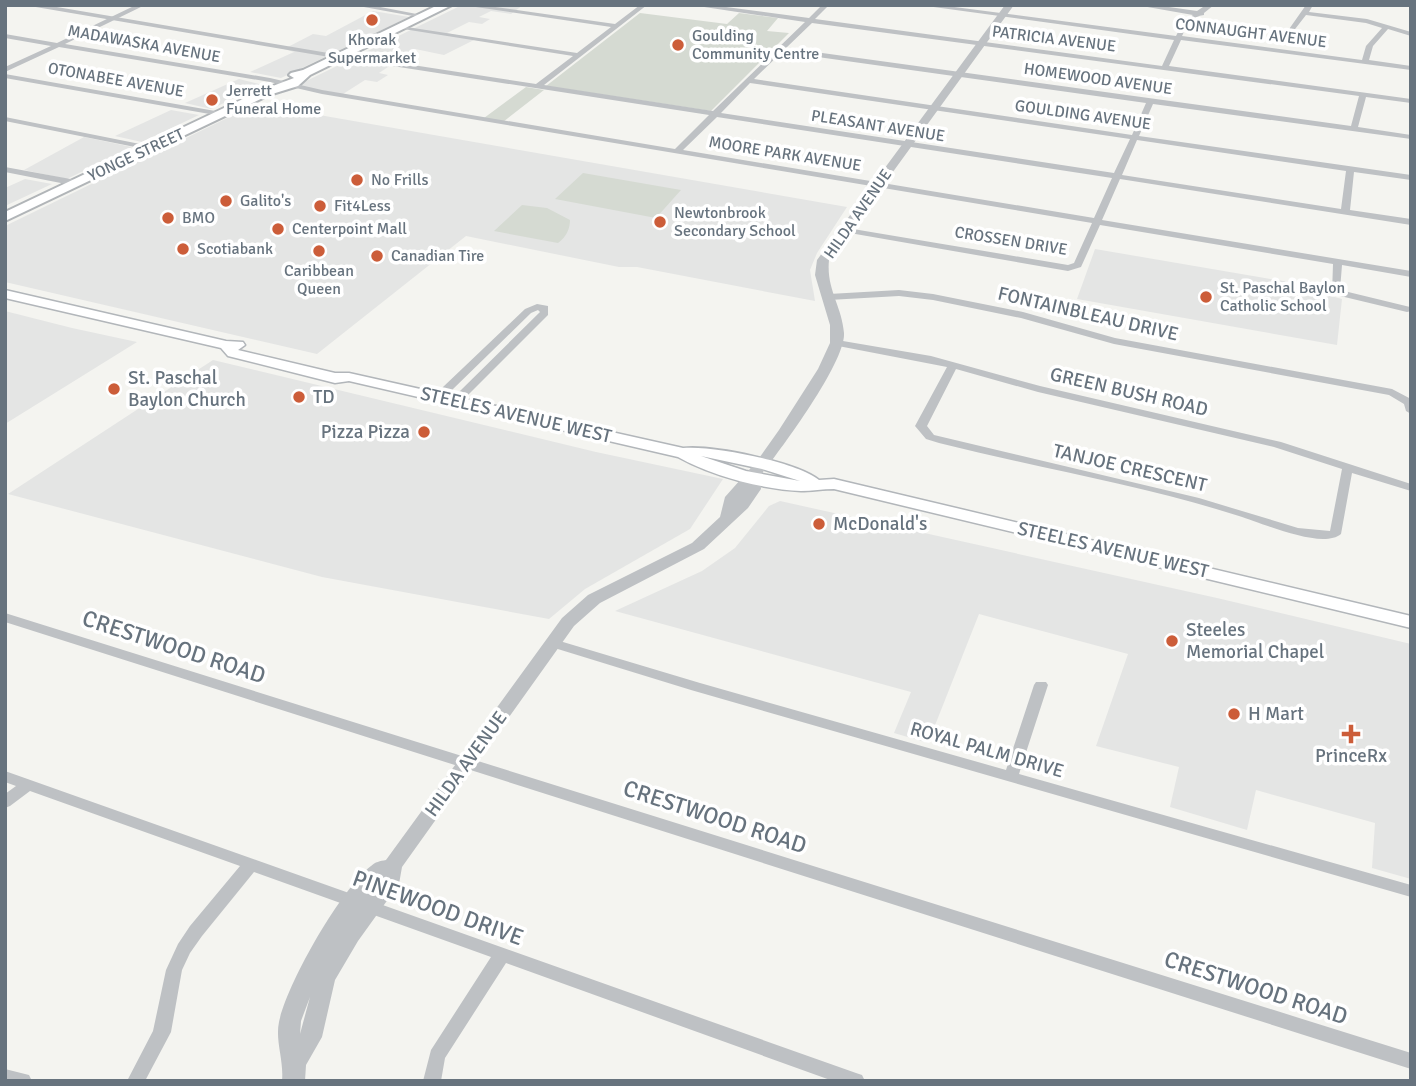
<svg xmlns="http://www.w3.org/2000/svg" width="1416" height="1086" font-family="Signika,sans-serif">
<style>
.built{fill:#e4e5e4}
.green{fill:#d5dad2}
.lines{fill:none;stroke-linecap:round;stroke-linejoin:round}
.secondary-casing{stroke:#b2b6ba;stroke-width:3}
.primary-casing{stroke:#b1b5b8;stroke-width:4}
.minor{fill:#bec1c4;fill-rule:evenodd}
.tertiary{fill:#bec1c4;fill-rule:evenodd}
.secondary{fill:#fff;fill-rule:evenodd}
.primary{fill:#fff;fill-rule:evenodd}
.poi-dot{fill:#cc5d39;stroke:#fff;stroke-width:2.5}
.labels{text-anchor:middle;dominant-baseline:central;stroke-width:7;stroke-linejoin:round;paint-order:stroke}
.far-street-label{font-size:16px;fill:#67737e;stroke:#fff}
.far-poi-label{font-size:16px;fill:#67737e;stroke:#fff;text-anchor:start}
.street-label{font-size:19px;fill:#67737e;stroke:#fff}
.poi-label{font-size:19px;fill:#67737e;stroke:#fff;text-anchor:start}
.near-street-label{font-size:23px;fill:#67737e;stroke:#fff}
</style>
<rect width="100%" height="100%" fill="#f4f4f0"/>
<!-- built -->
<path class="built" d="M462 5H523L511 14 491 11 479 17 490 19 482 24 469 22 447 33 476 39 444 55 415 49 379 73 388 75 377 82 365 80 343 94 296 86Z
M373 11 409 17 281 78 250 72 294 52 284 49 313 34 326 36Z
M239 79 263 85 211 109 185 103Z
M256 104 847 207 817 253 810 270 815 301 637 267H619L466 236 317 354 5 282V226Z
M171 110 199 115 142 142 115 136Z
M84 137 132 147 67 179 24 170Z
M25 179 52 184 5 206V188Z
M1095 249 1318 287 1327 295 1342 299 1337 345 1077 299Z
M5 311 72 328 137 342 5 424Z
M213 360 596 452 723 479 690 529 585 589 549 619 322 577 8 494Z
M780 501 1217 598 1411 644V879L1372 868 1375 823 1256 790 1247 830 1170 807 1179 767 1096 746 1128 654 979 614 928 743 894 733 911 692 615 611 702 571 735 548 769 506Z"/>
<!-- green -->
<path class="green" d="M640 13 727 24 739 13 778 18 767 31 789 33 711 111 546 86Z
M526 87 544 90 503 122 484 118Z
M583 173 681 190 656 218 555 199Z
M522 205 547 208 570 220C570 229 566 237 558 243L494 231Z"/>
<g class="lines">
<defs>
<path id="secondary" d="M5 290 226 341 243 342 245 345 238 350 335 373H349L683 448C712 445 797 462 819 480L834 479 1411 616V628L834 489C823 489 812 491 801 491 761 489 712 476 678 457L349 381 335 383 228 356 221 348 5 298ZM701 456 762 469 800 481 746 471Z"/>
<path id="primary" d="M438 5H452L310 75 298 86 269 95 5 221V212L262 90 294 78 289 75 291 73 303 70Z"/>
</defs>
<!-- secondary casing -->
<use href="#secondary" class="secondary-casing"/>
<!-- primary casing -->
<use href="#primary" class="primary-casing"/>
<!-- minor -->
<path class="minor" d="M136 5H145L65 44 270 78 322 90 675 149 709 115 341 58 337 56 341 54 536 84 573 56 397 28 400 26 577 53 611 27 462 5H481L615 24 640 5H647L544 85 713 111 805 22 691 5H711L809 18 822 5H829L815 19 1162 66 1174 40 919 5H939L1176 36 1183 22 1193 15 1136 5H1155L1197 11 1206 5H1214L1204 13V15C1192 16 1187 26 1182 36L1362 60 1366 46 1382 28 1366 23 1306 15 1292 33H1288L1287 32 1306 5H1313L1309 12 1367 19 1411 32V36L1388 29 1373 46 1369 60 1411 66V70L1181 40 1169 66 1411 99V103L1366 97 1358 127 1411 135V139L1153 104 1139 136 1411 175V180L1354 172 1350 210 1411 219V225L1120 179 1102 220 1411 271V277L1342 265 1340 290 1410 307 1411 311 1407 312 1332 294 1333 264 1100 225 1081 267 1068 271 844 232 840 229 841 227 1068 265 1074 263 1092 223 322 94 270 82 59 47 5 72V67L51 46 5 38V34L57 43ZM812 23 1359 96 1351 126 786 48ZM782 52 1146 103 1132 135 754 79ZM750 83 1130 139 1114 173 721 113ZM717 117 1112 178 1094 218 683 150ZM1137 140 1346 171 1341 209 1122 175Z
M353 5H370L427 16 424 18Z
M5 74 221 112 225 114 221 116 5 78Z
M5 117 150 146 154 148 150 150 5 121Z
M5 167 76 180 80 183 76 186 5 172Z
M899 290 933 294 1023 312 1115 338 1392 389 1411 399V414L1406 411 1404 404 1389 395 1114 344 1021 318 933 300 899 296 829 300 824 297 829 294Z
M537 304 548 306V315L468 395 452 401H444L442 389 443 387 525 309ZM538 310 540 312 460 391 453 394 452 390 531 313Z
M837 340 931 356 1040 386 1281 442 1411 484V491L1352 473 1341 534C1322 550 1262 523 1239 516 1142 485 1038 468 939 443L926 439 915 426 947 367 833 345V341ZM956 369 1038 392 1274 447 1342 469 1330 531 1298 528 1199 498 934 435 927 426Z
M5 613 1411 1053V1069L5 622Z
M553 639 700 683 1006 770 1034 685 1036 682H1046L1048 685 1019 774 1411 885V897L691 690 548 646 546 643 548 640Z
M5 771 856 1073 862 1075 865 1081H833L506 963 445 1058 441 1081H423L431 1050 491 957 254 872 202 936 190 953 182 970 171 1032 145 1081H127L153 1031 166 970 178 944 190 926 240 866 30 791 10 806 5 808V794L16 786 5 782Z
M5 1069 29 1075 32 1081H5Z"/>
<!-- tertiary -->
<path class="tertiary" d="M24 5H45L346 56 341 59Z
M1005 5H1014L829 260C826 289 842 306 844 333 846 362 780 451 760 476L761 489 748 508 704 549 600 603 574 626 402 867 399 884 358 941 335 980 322 1037 306 1065 305 1081H282C284 1060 275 1041 279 1022 287 984 340 890 371 866 375 862 380 861 386 860L562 618 588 595 692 543 720 517 725 497 757 461 779 430 818 369 830 343V325L815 275 817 260ZM310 997 300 1034 301 1021Z"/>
<!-- secondary -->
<use href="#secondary" class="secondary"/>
<!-- primary -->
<use href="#primary" class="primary"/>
</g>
<!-- markers -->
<g class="poi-dot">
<circle cx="372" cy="20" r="7"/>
<circle cx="678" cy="45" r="7"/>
<circle cx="212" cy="100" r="7"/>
<circle cx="357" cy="180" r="7"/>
<circle cx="226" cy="201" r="7"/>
<circle cx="320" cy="206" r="7"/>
<circle cx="168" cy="218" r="7"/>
<circle cx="660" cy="222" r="7"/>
<circle cx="278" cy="229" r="7"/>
<circle cx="183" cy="249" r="7"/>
<circle cx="319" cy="251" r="7"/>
<circle cx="377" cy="256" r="7"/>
<circle cx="1206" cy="297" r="7"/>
<circle cx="114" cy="389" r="7"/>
<circle cx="299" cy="397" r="7"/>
<circle cx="424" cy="432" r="7"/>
<circle cx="819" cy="524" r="7"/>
<circle cx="1172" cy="641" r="7"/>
<circle cx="1234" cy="714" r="7"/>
<path d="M1347.5 723.5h7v7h7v7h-7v7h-7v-7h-7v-7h7z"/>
</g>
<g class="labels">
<!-- far-street labels -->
<g class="far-street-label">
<text transform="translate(1251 33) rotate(7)">CONNAUGHT AVENUE</text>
<text transform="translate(1054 39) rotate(7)">PATRICIA AVENUE</text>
<text transform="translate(144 44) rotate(10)">MADAWASKA AVENUE</text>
<text transform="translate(1098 79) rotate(8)">HOMEWOOD AVENUE</text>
<text transform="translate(116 80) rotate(10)">OTONABEE AVENUE</text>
<text transform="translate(1083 115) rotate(8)">GOULDING AVENUE</text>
<text transform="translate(878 126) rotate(9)">PLEASANT AVENUE</text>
<text transform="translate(785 154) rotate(9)">MOORE PARK AVENUE</text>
<text transform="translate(136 155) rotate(-25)">YONGE STREET</text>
<text transform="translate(858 214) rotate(-55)">HILDA AVENUE</text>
<text transform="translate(1011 241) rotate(9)">CROSSEN DRIVE</text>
</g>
<!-- far-poi labels -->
<g class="far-poi-label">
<text x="692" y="36">Goulding<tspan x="692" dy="18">Community Centre</tspan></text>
<text x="372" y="40" text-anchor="middle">Khorak<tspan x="372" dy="18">Supermarket</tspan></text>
<text x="226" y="91">Jerrett<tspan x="226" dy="18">Funeral Home</tspan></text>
<text x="371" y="180">No Frills</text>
<text x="240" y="201">Galito's</text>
<text x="334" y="206">Fit4Less</text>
<text x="674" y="213">Newtonbrook<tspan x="674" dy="18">Secondary School</tspan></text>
<text x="182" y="218">BMO</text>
<text x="292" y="229">Centerpoint Mall</text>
<text x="197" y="249">Scotiabank</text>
<text x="391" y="256">Canadian Tire</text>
<text x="319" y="271" text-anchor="middle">Caribbean<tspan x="319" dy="18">Queen</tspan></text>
<text x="1220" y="288">St. Paschal Baylon<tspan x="1220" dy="18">Catholic School</tspan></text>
</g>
<!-- street labels -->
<g class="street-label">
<text transform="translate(1088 314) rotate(13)">FONTAINBLEAU DRIVE</text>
<text transform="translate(1129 392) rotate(13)">GREEN BUSH ROAD</text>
<text transform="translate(516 415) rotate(13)">STEELES AVENUE WEST</text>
<text transform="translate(1130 468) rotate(13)">TANJOE CRESCENT</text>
<text transform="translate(1113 550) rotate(13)">STEELES AVENUE WEST</text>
<text transform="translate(987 750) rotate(16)">ROYAL PALM DRIVE</text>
<text transform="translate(466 764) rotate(-54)">HILDA AVENUE</text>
</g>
<!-- poi labels -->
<g class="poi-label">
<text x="128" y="378">St. Paschal<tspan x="128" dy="22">Baylon Church</tspan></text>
<text x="313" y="397">TD</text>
<text x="410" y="432" text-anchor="end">Pizza Pizza</text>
<text x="833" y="524">McDonald's</text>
<text x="1186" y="630">Steeles<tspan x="1186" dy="22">Memorial Chapel</tspan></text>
<text x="1248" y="714">H Mart</text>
<text x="1351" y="756" text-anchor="middle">PrinceRx</text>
</g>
<!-- near-street labels -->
<g class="near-street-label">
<text transform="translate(174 647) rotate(18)">CRESTWOOD ROAD</text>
<text transform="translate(715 817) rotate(18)">CRESTWOOD ROAD</text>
<text transform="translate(438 908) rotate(20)">PINEWOOD DRIVE</text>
<text transform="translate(1256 988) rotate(18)">CRESTWOOD ROAD</text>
</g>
</g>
<!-- border -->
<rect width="1416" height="1086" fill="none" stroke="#67737e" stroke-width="14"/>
</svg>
